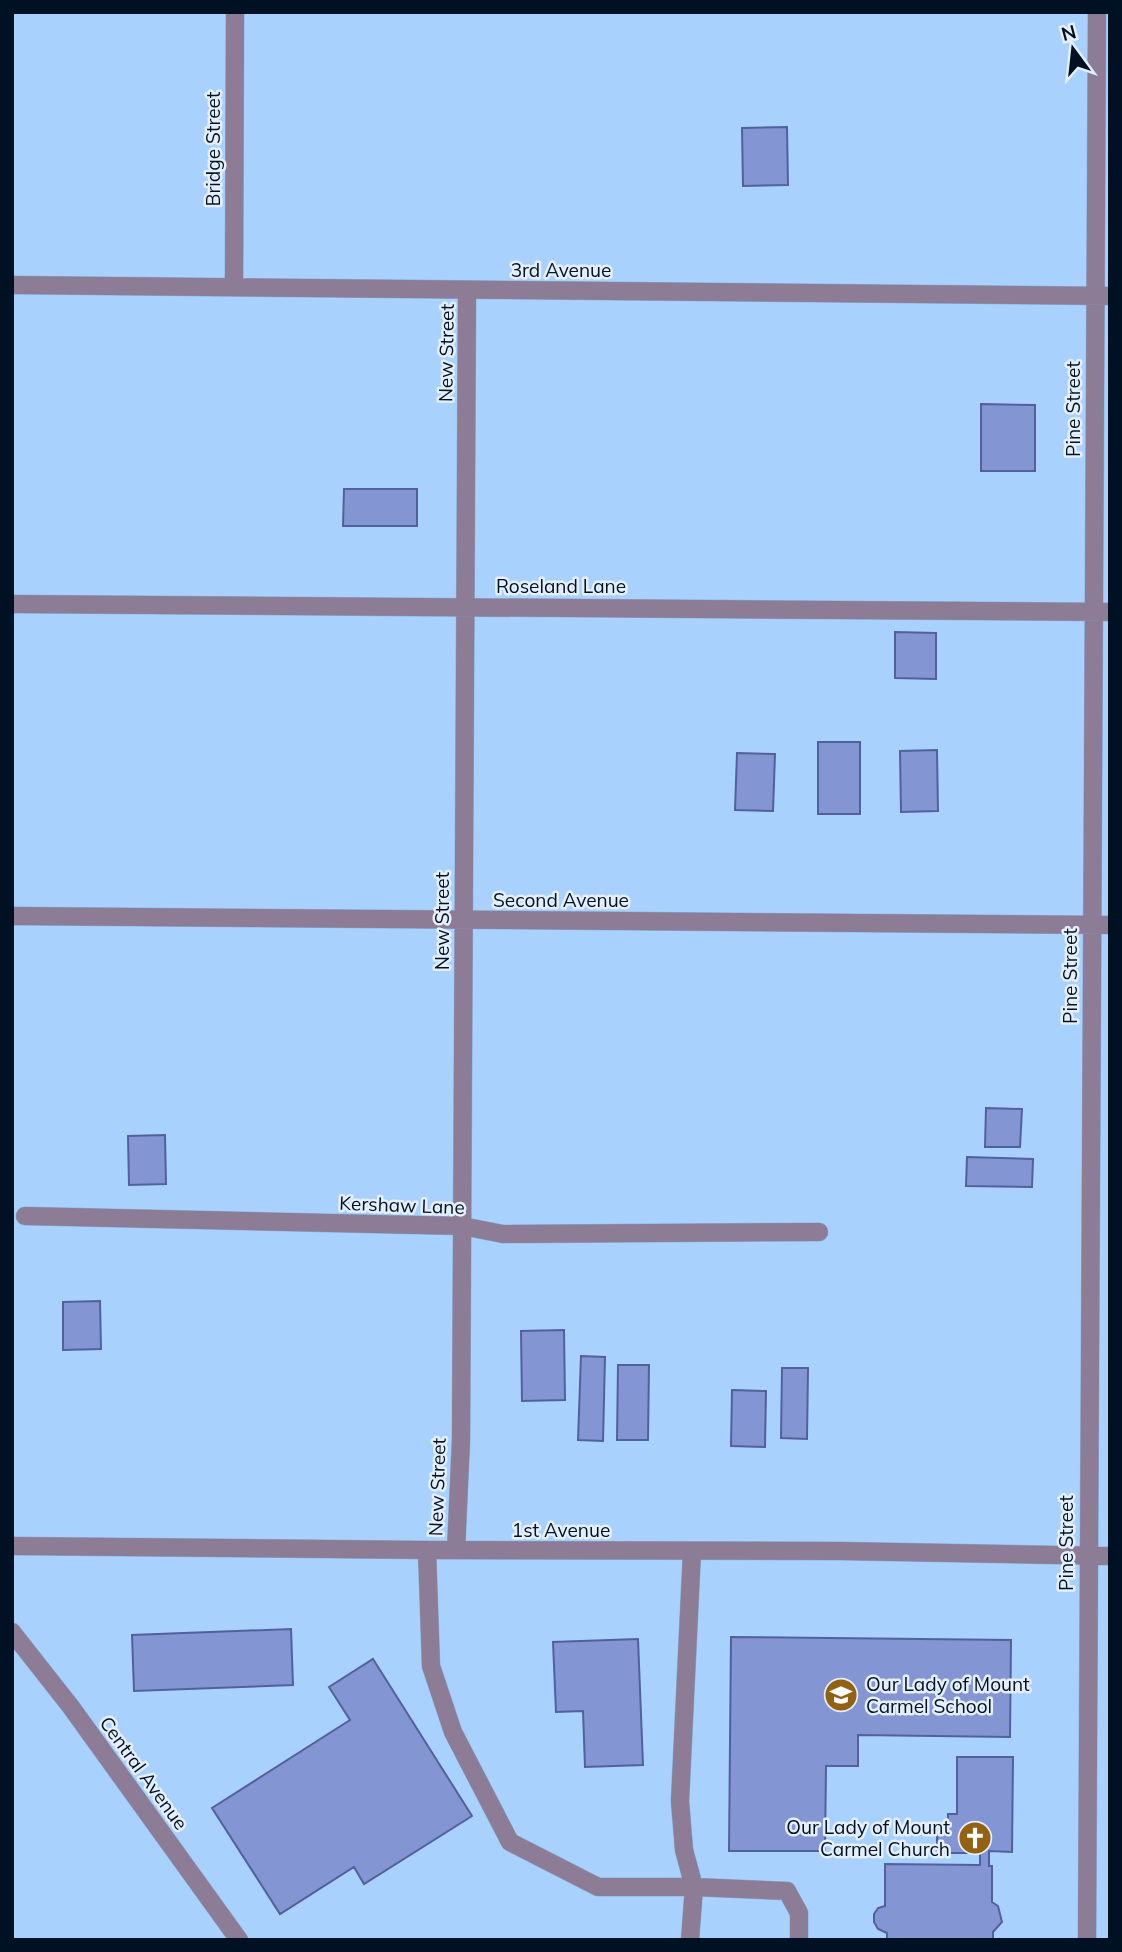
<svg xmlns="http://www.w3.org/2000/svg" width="1122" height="1952" font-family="Mulish,sans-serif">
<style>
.building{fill:#8495d4;stroke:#52619b;stroke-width:2}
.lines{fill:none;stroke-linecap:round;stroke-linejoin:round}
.lane-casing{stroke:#8baed7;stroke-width:19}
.street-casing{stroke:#8baed7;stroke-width:19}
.lane{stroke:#8c7c96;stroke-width:18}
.street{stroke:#8c7c96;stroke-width:18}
.labels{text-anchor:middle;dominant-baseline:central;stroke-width:5;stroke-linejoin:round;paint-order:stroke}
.street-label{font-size:19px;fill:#011124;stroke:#e4effa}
.poi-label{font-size:19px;fill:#011124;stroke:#e4effa;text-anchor:start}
</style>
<rect width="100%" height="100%" fill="#a9d1fe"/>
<!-- building -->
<path class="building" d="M787 127 788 185 743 186 742 128Z
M981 404 1035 405V471H981Z
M344 489H417V526H343Z
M895 632 936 633V679L895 678Z
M818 742H860V814H818Z
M937 750 938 811 901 812 900 751Z
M737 753 775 754 773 811 735 810Z
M986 1108 1022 1109 1020 1147H985Z
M165 1135 166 1184 129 1185 128 1136Z
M967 1157 1033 1159 1032 1187 966 1186Z
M100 1301 101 1349 63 1350V1302Z
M564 1330 565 1400 522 1401 521 1331Z
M581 1356 605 1357 603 1441 578 1440Z
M618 1365H649L648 1440H617Z
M782 1368H808L807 1439 781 1438Z
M732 1390 766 1391 765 1447 731 1446Z
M291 1629 293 1685 134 1691 132 1635Z
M731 1637 1011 1640 1010 1737 858 1735V1766H826L825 1851H729Z
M638 1639 643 1765 585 1767 583 1711 556 1712 553 1642Z
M373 1659 472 1816 364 1884 354 1867 280 1914 212 1808 350 1720 329 1687Z
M957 1757H1013L1012 1852 989 1851V1866H992V1902L998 1906 1002 1922 993 1932V1940H887V1933L878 1929 874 1922V1914L878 1908 885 1906V1864L980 1865V1853H937V1824H948V1814H957Z"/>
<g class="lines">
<defs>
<path id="lane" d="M427 1550 431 1666 453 1732 510 1842 598 1887H694L690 1940
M692 1551 680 1801 684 1850 694 1887 787 1891 799 1913V1940"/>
<path id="street" d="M12 285 1110 296
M234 286 235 12
M12 604 1110 612
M12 916 1110 925
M25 1216 462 1226 503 1234 819 1232
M12 1546 427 1550 840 1551 1110 1556
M456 1550 461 1440 467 291
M12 1632 71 1707 239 1940
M1087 1940 1097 12"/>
</defs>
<!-- lane casing -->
<use href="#lane" class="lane-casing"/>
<!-- street casing -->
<use href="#street" class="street-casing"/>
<!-- lane -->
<use href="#lane" class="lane"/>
<!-- street -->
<use href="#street" class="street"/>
</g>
<!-- icons -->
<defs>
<symbol id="school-disc" viewBox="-11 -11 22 22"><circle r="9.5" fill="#936112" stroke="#e4effa"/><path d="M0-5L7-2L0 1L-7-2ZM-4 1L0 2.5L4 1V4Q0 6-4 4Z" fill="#fff"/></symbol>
<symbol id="church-disc" viewBox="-11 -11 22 22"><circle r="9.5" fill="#936112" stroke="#e4effa"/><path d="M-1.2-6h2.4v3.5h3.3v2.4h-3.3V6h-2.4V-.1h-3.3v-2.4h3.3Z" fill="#fff"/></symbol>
</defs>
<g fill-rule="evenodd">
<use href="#school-disc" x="822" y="1676" width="38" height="38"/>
<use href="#church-disc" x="956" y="1819" width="38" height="38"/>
</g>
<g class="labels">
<!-- street labels -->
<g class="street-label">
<text transform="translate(213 149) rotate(-90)">Bridge Street</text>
<text x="561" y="270">3rd Avenue</text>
<text transform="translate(446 353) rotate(-89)">New Street</text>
<text transform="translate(1073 409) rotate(-90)">Pine Street</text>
<text x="561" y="586">Roseland Lane</text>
<text x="561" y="900">Second Avenue</text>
<text transform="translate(442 921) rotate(-90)">New Street</text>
<text transform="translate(1070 976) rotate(-90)">Pine Street</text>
<text transform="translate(402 1205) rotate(2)">Kershaw Lane</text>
<text transform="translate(437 1487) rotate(-88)">New Street</text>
<text x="561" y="1530">1st Avenue</text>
<text transform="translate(1066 1543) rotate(-90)">Pine Street</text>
<text transform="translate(144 1773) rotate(54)">Central Avenue</text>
</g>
<!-- poi labels -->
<g class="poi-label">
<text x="866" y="1684">Our Lady of Mount<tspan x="866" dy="22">Carmel School</tspan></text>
<text x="950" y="1827" text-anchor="end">Our Lady of Mount<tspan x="950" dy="22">Carmel Church</tspan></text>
</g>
</g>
<!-- border -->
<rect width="1122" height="1952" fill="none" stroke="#011124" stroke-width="28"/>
<!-- north arrow -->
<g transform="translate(1073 49) rotate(345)" stroke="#e4effa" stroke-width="5" paint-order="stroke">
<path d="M0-5L12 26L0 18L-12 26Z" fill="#011124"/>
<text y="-10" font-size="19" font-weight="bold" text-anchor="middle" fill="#011124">N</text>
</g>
</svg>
